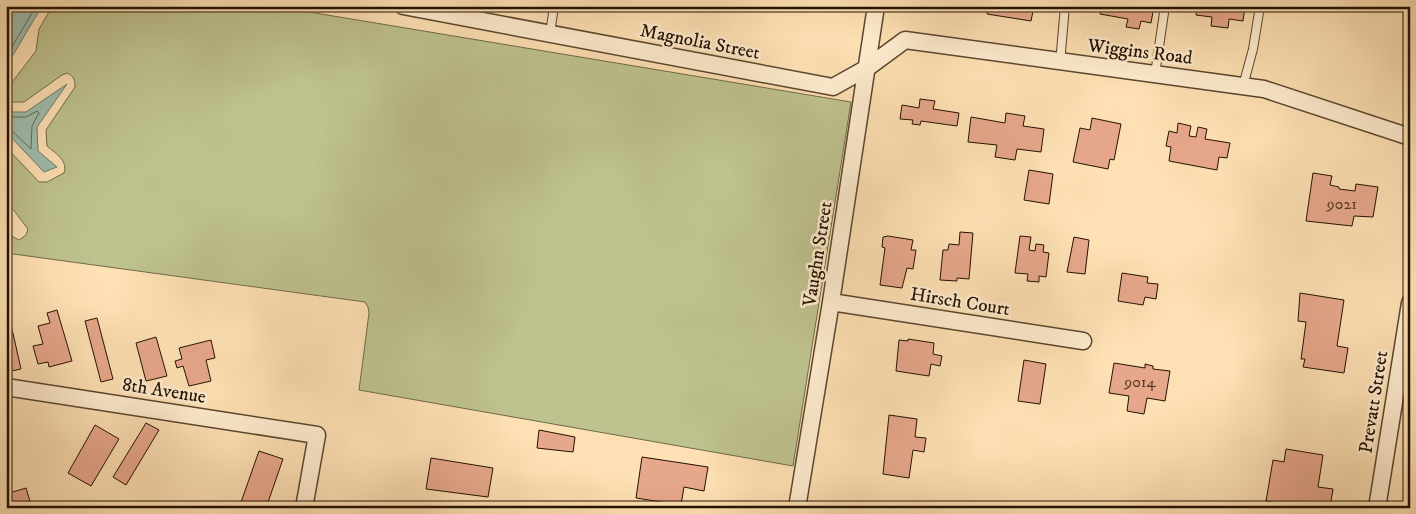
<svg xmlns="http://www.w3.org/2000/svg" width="1416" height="514" font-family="'IM FELL DW Pica',serif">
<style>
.green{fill:#bec28e;stroke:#706a48}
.water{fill:#9fbdae;stroke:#6d7969}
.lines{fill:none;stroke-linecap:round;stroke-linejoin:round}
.shore{stroke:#616858;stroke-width:1}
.building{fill:#e7a78c;stroke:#231202}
.service-casing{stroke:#5a462e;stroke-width:10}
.minor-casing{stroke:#5a462e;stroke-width:19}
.service{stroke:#feebce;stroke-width:8}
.minor{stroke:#feebce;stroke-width:16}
.labels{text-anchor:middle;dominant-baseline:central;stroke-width:5;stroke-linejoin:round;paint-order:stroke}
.number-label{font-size:16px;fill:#543724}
.street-label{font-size:19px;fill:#231202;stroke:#feebce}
</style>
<rect width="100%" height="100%" fill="#fde0b3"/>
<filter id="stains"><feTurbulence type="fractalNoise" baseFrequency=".004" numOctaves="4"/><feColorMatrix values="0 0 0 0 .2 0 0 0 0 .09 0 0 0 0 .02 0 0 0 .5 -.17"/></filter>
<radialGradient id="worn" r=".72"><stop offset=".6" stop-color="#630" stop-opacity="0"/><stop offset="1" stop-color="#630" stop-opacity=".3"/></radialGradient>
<!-- green -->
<path class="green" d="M87 6H273L851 102 793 466 359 390 369 313 368 307 365 302 6 253V233L19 240 26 235 28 229 6 200V147L39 182H47L64 173C68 160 56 154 47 146L46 130 75 87C75 80 74 76 67 73L62 75 24 102H6V90L36 51 39 29 49 12Z"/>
<!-- water -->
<path class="water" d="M6 6H42L6 67Z
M67 84 37 127 38 151 57 167 44 172 6 132V112H26Z"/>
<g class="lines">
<!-- shore -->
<path class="shore" d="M6 57 36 6
M6 117H26L37 111 39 113 32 126 31 149 11 130 6 129"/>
</g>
<!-- building -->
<path class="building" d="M270 6H297V11Z
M988 6H1034L1031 21 987 14Z
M1102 6H1154L1151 23 1141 21 1139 29 1126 27 1128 19 1100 14Z
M1197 6H1245L1243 21 1229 19 1228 28 1211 26 1212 17 1196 15Z
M920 99 935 101 933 109 959 113 957 126 921 121 920 125 912 124 913 120 900 119 902 105 919 108Z
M1006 113 1025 116 1023 126 1044 129 1041 152 1017 149 1015 160 995 157 997 145 968 142 971 117 1005 123Z
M1092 118 1121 124 1114 160 1110 159 1108 169 1073 162 1080 128 1090 130Z
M1178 123 1191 126 1189 136 1196 137 1198 127 1207 129 1205 139 1230 143 1227 158 1219 157 1217 170 1169 161 1171 147 1166 146 1169 131 1177 133Z
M1029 170 1053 174 1049 204 1024 200Z
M1313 173 1332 176 1330 185 1339 187V189L1355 191 1356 184 1378 187 1373 217 1354 216 1352 226 1306 221Z
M960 232 973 233 969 279 957 278V281L940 280 943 250H948L949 244 959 245Z
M888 236 913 240 911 250H916L913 269 907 268 902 288 880 285 885 248 882 247 883 237Z
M1020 236 1031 237 1029 250 1035 251 1036 244 1044 245 1043 252 1049 253 1046 277 1039 276V282L1027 281 1028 274 1015 273Z
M1074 237 1089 240 1085 274 1067 272Z
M1122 273 1148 277 1147 283 1158 284 1156 299 1145 297 1143 305 1118 301Z
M1300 293 1344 300 1337 346 1348 348 1344 373 1303 367 1305 359H1301L1306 322 1298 321Z
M6 302 21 369 7 372 6 369Z
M57 310 72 361 49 367 48 362 38 364 33 346 43 344 38 326 50 323 47 313Z
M97 318 113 379 101 382 85 321Z
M156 337 167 376 146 381 136 343Z
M908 339 934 343 933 354 942 356 940 366 931 364 929 376 896 371 899 340 908 341Z
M211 340 215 358 206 360 211 381 189 386 183 366 177 368 175 361 182 359 179 348Z
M1024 360 1046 364 1040 404 1018 401Z
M1114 363 1145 368V364L1153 366V369L1170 371 1165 401 1147 398 1144 414 1127 411 1129 396 1109 393Z
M889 415 917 419 915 437 926 438 924 452 913 450 909 478 883 474Z
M146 423 159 430 126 485 113 477Z
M95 425 119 439 91 486 68 473Z
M539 430 575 437 573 452 537 448Z
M1286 449 1323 455 1318 487 1333 489 1330 508H1307L1266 501 1273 460 1284 462Z
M259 451 283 459 266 508H248L240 505Z
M642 457 708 467 704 491 684 487 681 505 636 498Z
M431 458 493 468 488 497 426 489Z
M26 488 32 508H6V494Z"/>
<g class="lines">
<defs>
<path id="service" d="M550 34 554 6
M1060 63 1065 6
M1155 74 1165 6
M1243 86 1253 49 1260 6"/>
<path id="minor" d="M403 6 833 87 867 68 905 40 1264 89 1410 137
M831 302 1083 341
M6 387 317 435 304 508
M797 508 831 302 876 6
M1377 508 1410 303"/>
</defs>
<!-- service casing -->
<use href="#service" class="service-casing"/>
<!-- minor casing -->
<use href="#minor" class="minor-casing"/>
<!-- service -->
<use href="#service" class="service"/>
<!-- minor -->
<use href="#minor" class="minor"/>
</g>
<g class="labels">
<!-- number labels -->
<g class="number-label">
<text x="1342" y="204">9021</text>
<text x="1140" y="382">9014</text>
</g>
<!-- street labels -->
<g class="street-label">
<text transform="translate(700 42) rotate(11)">Magnolia Street</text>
<text transform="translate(1140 52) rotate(7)">Wiggins Road</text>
<text transform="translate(818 254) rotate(-81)">Vaughn Street</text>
<text transform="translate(960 302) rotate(9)">Hirsch Court</text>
<text transform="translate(164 391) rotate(9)">8th Avenue</text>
<text transform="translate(1374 402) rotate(-81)">Prevatt Street</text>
</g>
</g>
<!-- margin -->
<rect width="1416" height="514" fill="none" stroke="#fde0b3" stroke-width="25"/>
<rect x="8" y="8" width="1401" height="499" fill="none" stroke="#231202" stroke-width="2.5"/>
<rect x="12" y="12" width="1391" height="489" fill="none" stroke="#231202"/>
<rect width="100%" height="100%" filter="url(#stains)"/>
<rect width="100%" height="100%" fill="url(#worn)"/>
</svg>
